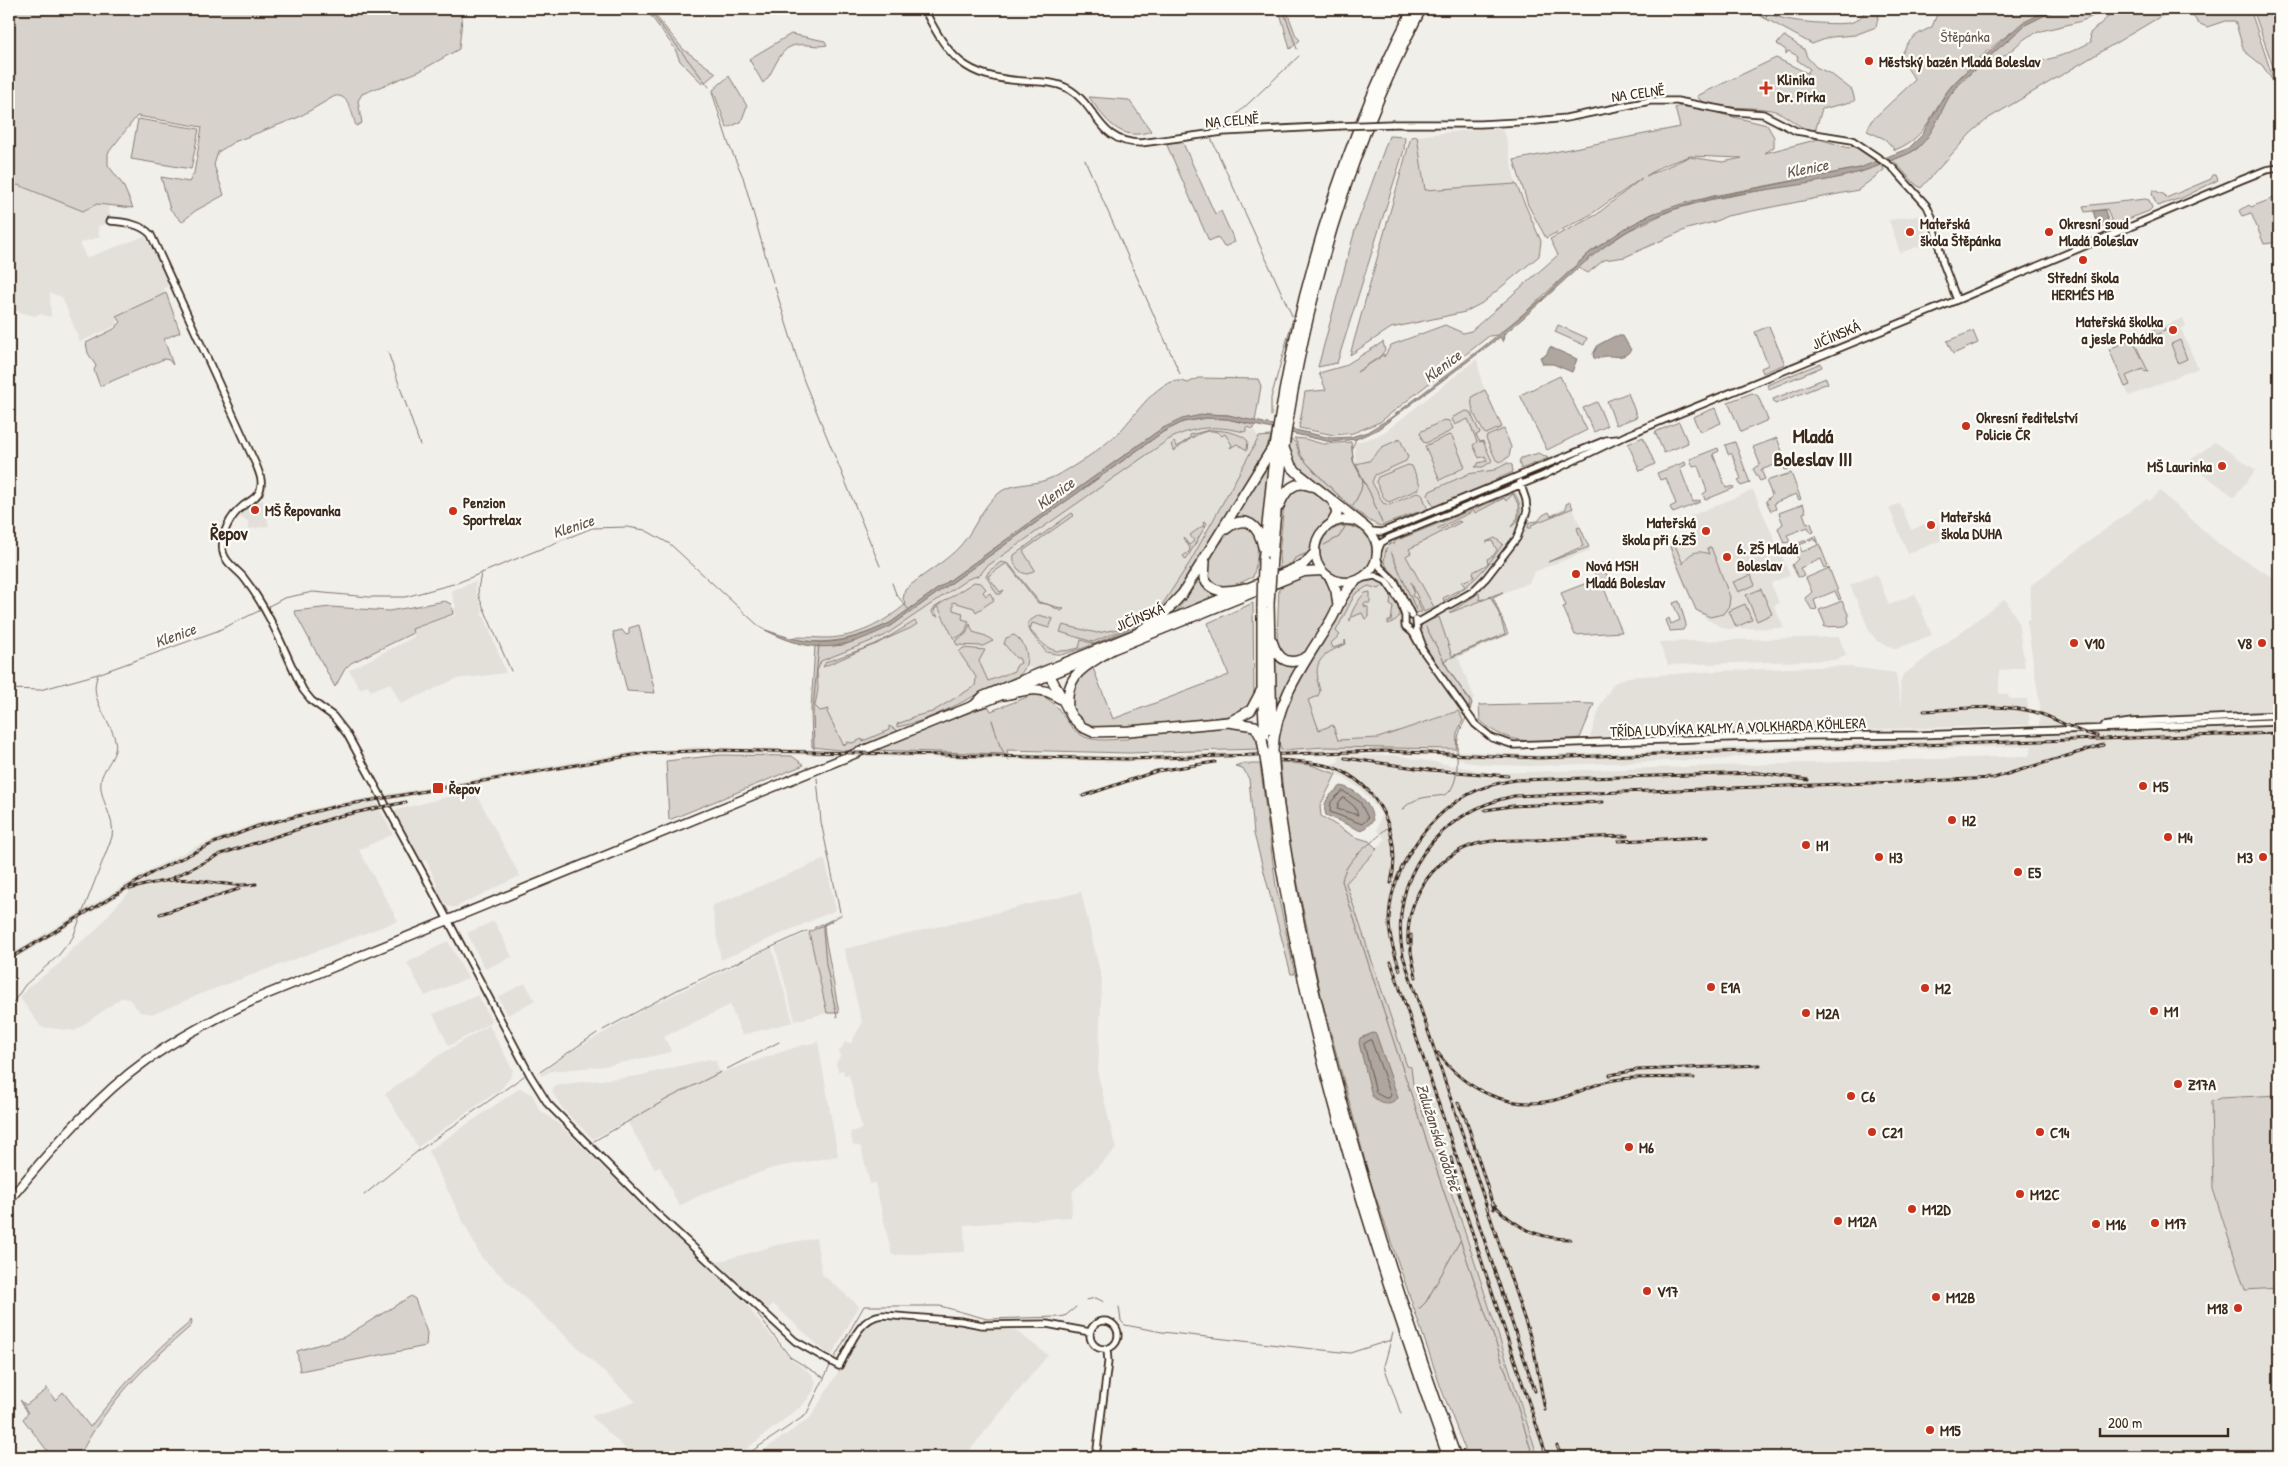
<svg xmlns="http://www.w3.org/2000/svg" width="2288" height="1466" font-family="'Patrick Hand',sans-serif">
<style>
.built{fill:#e3e0da}
.green{fill:#d7d2cc;stroke:#897e75;fill-rule:evenodd}
.water{fill:#aea69f;stroke:#80746b}
.lines{fill:none;stroke-linecap:round;stroke-linejoin:round}
.shore{stroke:#695c52;stroke-width:1}
.stream{stroke:#80746b;stroke-width:1}
.tertiary-casing{stroke:#3b2a1e;stroke-width:9}
.primary-casing{stroke:#3b2a1e;stroke-width:11}
.motorway-casing{stroke:#3b2a1e;stroke-width:12}
.tertiary{stroke:#fdfcf7;stroke-width:5.5}
.primary{stroke:#fdfcf7;stroke-width:8}
.motorway{stroke:#fdfcf7;stroke-width:9}
.rail-casing{stroke:#3b2a1e;stroke-width:3}
.rail{stroke:#fdfcf7;stroke-width:1;stroke-dasharray:4;stroke-linecap:butt}
.tertiary-bridge-casing{stroke:#3b2a1e;stroke-width:9;stroke-linecap:butt}
.motorway-bridge-casing{stroke:#3b2a1e;stroke-width:12;stroke-linecap:butt}
.tertiary-bridge{stroke:#fdfcf7;stroke-width:5.5}
.motorway-bridge{stroke:#fdfcf7;stroke-width:9}
.poi-dot{fill:#c8321e;stroke:#fdfcf7;stroke-width:2}
.labels{text-anchor:middle;dominant-baseline:central;stroke-width:4.5;stroke-linejoin:round;paint-order:stroke}
.park-label{font-size:15px;fill:#62544a;stroke:#fdfcf7}
.poi-label{font-size:15px;font-weight:bold;fill:#3b2a1e;stroke:#fdfcf7;text-anchor:start}
.street-label{font-size:15px;fill:#3b2a1e;stroke:#fdfcf7}
.water-label{font-size:16px;font-style:italic;fill:#63554b;stroke:#fdfcf7}
.quarter-label{font-size:18px;font-weight:bold;fill:#3b2a1e;stroke:#fdfcf7}
.district-label{font-size:20px;font-weight:bold;fill:#3b2a1e;stroke:#fdfcf7}
</style>
<rect width="100%" height="100%" fill="#f1efea"/>
<filter id="ink" filterUnits="userSpaceOnUse"><feTurbulence type="fractalNoise" baseFrequency=".02" numOctaves="2"/><feDisplacementMap in="SourceGraphic" scale="10" xChannelSelector="R" yChannelSelector="G"/><feConvolveMatrix kernelMatrix="1 2 1 2 8 2 1 2 1" color-interpolation-filters="sRGB"/></filter>
<g filter="url(#ink)">
<!-- built -->
<path class="built" d="M1497 127 1505 133 1516 184 1425 191 1417 136Z
M18 185 86 212 97 204 109 206 110 223 98 226 99 237 80 243 86 258 145 236 171 285 164 288 166 293 116 316 118 325 80 342 62 297 50 293 51 317 40 314 34 316 9 309V188Z
M1923 215 1928 243 1900 253 1889 220Z
M2183 318 2186 326 2181 329 2198 368 2129 396 2125 387 2129 385 2126 376 2144 369 2135 344 2164 331 2163 326Z
M1477 359 1482 383 1510 443 1509 457 1506 459 1510 464 1432 504 1382 523 1356 463 1354 443 1377 436 1387 430Z
M1197 425 1234 427 1255 431 1262 445 1192 567 1155 616 1083 648 1056 653 1054 661 1036 669 1024 666 939 711 849 750 1127 756 1336 748H1318L1297 693 1352 590 1369 578 1381 563 1382 551 1390 541 1517 492 1531 525 1573 508 1590 550 1534 572 1529 583 1493 597 1509 635 1458 657 1474 697 1460 724 1403 748 1538 755 2035 737 2039 725 2040 706 2027 623V620L2030 619 2031 585 2139 504 2147 499 2150 501 2160 491 2221 546 2279 581V1095L2220 1098 2211 1103 2213 1189 2245 1289 2279 1288V1457H1539L1457 1208 1436 1153 1439 1137 1429 1132 1413 1084 1411 1068 1407 1067 1346 883 1385 839 1377 830 1381 814 1362 790 1337 774 1334 777 1330 771 1332 764 1339 761 1338 756 1394 755 1494 773 2029 756 2032 746 1759 753 1726 759 1528 766 1491 765 1464 762 1463 759 1453 757 1391 753 1127 762 717 753 672 754 625 759 376 802 393 834 359 850 398 921 203 993 154 1014 140 1012 129 999 121 998 75 1031 41 1027 20 998 27 988 59 964 74 947 94 932 121 900 137 885 9 962V955L153 868 197 846 257 823 333 804 624 753 694 747 843 750 812 705 816 649 867 640 895 626 1171 435Z
M2215 442 2256 470 2234 497 2188 462Z
M1753 490 1790 575 1771 583 1779 603 1774 606 1784 628 1726 629 1708 620 1695 609 1666 542 1668 539 1680 534 1682 537 1695 532 1690 516Z
M263 500 269 526 249 529 248 521 237 516 252 504Z
M1900 503 1911 530 1936 519 1944 539 1908 554 1889 508Z
M1877 574 1889 605 1915 594 1932 635 1896 649 1877 641 1870 632 1850 585Z
M476 581 475 589 483 612 481 614 485 618 506 673 456 679 401 704 390 683 371 691 367 686 360 689 349 670 414 637 413 629 455 615 453 609 456 607 451 591Z
M2005 599 2018 621 2025 667 1999 671V694H2007L2010 699H2027L2030 725 1590 737 1601 704 1614 683 1628 677 1718 671 1843 666 1896 673 1901 708 1900 683 1903 675Z
M1839 637 1846 655 1835 660 1668 665 1659 642Z
M474 790 520 876 456 907H450L446 905 437 888V885L426 860 423 861 420 858 393 811Z
M825 859 836 910 721 960 712 906Z
M1081 892 1102 980 1098 1074 1116 1149 1073 1191 1071 1217 964 1225 965 1252 892 1255 875 1183 870 1184 861 1147 853 1145 850 1132 862 1129 849 1075 845 1076 843 1070 838 1071 836 1063 840 1057 839 1052 845 1042 851 1043 862 1023 844 949Z
M494 921 512 957 485 969 467 933Z
M809 932 827 1013 795 1021 775 947Z
M448 941 468 978 425 996 407 963Z
M772 948 793 1022 742 1035 730 1005 664 1037 672 1052 605 1066 552 1071 541 1076V1073L572 1051 648 1007Z
M525 983 535 1000 508 1015 498 997Z
M478 995 492 1022 449 1046 433 1014Z
M489 1025 513 1070 510 1078 501 1089 418 1147 385 1094 436 1057Z
M818 1042 838 1156 773 1168 705 1193 679 1206 660 1167 655 1169 627 1121 593 1139 563 1109 552 1092 555 1086 572 1083 638 1076 709 1059 716 1061 720 1073 799 1046Z
M520 1088 533 1095 539 1109 561 1126 643 1207 747 1304 754 1315 791 1359 812 1374 816 1382 813 1392 803 1405 736 1457H634L591 1416 636 1402 481 1257 428 1151Z
M816 1238 822 1274 859 1306 831 1357 773 1304 768 1309 717 1262 777 1245Z
M882 1319 1015 1330 1048 1355 964 1457H754L810 1418 867 1325Z"/>
<!-- green -->
<path class="green" d="M9 9H463L459 49 420 71 362 94 358 101 362 123 356 126C352 115 350 94 335 96L299 117 234 142 218 152 214 165 224 195 195 211 182 222 170 209 161 177 189 182 194 173 202 127 137 116 108 153V165L123 185 133 208 97 204 83 211 18 185 9 188Z
M646 9H650L683 49 716 73 703 84 680 61 675 49Z
M1279 9H1286L1296 36 1300 40 1290 49Z
M1748 9C1760 9 1770 15 1782 18 1795 22 1835 25 1848 23 1857 22 1863 16 1866 9H1880L1876 27 1855 35 1831 37 1812 44Z
M1939 9H2051C2016 24 1981 55 1954 83 1930 109 1932 135 1895 150L1885 139 1867 131 1871 121 1915 80 1901 58C1907 39 1915 35 1932 27Z
M2057 9H2102C2087 25 2055 25 2033 34 2021 39 2011 53 1999 59 2037 66 2058 59 2091 42L2090 33 2117 9H2173L1989 118 1971 133 1921 188 1915 184 1893 160 1917 149 1934 126 1948 98 1963 80 2025 25Z
M2188 9H2250L2275 84 2262 65 2244 51 2235 21H2225L2207 27 2198 23Z
M2253 9H2275L2279 22V84Z
M791 34 825 41 827 45C816 48 803 42 792 46 777 51 774 74 763 83L749 59Z
M1784 36 1804 49 1807 57 1816 67 1831 74 1852 90 1855 101 1822 109 1815 131C1797 130 1788 113 1771 110 1747 106 1726 110 1701 101L1697 96 1776 58 1807 73 1810 69 1797 60 1798 56 1788 51 1786 54V50L1777 44Z
M729 76 747 106 741 122 727 128 713 90Z
M1089 97 1129 100 1151 131C1120 143 1105 119 1089 97Z
M1684 105 1767 125 1774 137V147L1765 153 1819 139 1849 148 1852 145 1878 162 1860 168 1713 196 1652 214 1626 228 1589 253 1528 310 1498 335 1489 336 1380 422 1353 433 1334 435 1299 428 1305 392 1326 390 1319 373 1344 366 1383 342 1385 350 1379 358 1357 372 1384 354V357L1391 345 1445 325 1463 333 1471 331 1558 255 1550 239 1596 215 1642 178 1590 215 1546 238 1528 205 1514 160 1680 127 1675 108ZM1690 156 1742 158 1723 162 1689 157 1646 176 1662 166Z
M138 119 199 129 191 169 131 159Z
M1389 136 1405 137 1404 150 1337 363 1318 367 1355 230Z
M1417 136 1425 190 1516 184 1541 241 1539 256 1482 303 1465 312 1391 328 1350 355 1411 137Z
M1182 141 1215 214 1221 211 1235 242 1224 247 1218 237 1209 241 1166 143Z
M1882 164 1884 170 1858 190 1727 216 1714 222 1687 229 1625 257 1604 260 1588 273 1578 268 1591 255 1628 231 1672 210 1709 200 1861 172Z
M2213 175H2216L2218 180 2182 198 2157 206 2152 194 2153 190 2165 195 2166 198 2211 179Z
M2279 196V242L2264 244 2251 213 2242 216 2239 211 2249 205 2251 207Z
M2145 199 2149 200 2152 208 2149 211 2113 225 2107 209 2085 212 2083 206Z
M166 293 180 332 164 339 173 365 169 360 164 359 100 386 94 370 96 366 88 353 86 343 114 329 121 322 116 316Z
M1558 325 1587 338 1584 345 1555 332Z
M1769 326 1785 364 1763 373 1761 368 1768 365 1755 332Z
M2163 326 2165 331 2135 344 2148 371 2145 372 2143 369 2126 376 2130 385 2125 387 2109 349Z
M1973 331 1978 343 1953 354 1947 341Z
M2180 340 2187 359 2178 363 2171 344Z
M1821 363 1822 367 1769 389 1767 385Z
M1560 376 1587 430 1547 450 1520 395Z
M1198 378 1258 379 1261 386 1255 422 1228 415 1206 414 1161 429 890 623C856 639 825 647 788 638 801 636 814 638 827 638 858 637 883 623 906 604L903 599 905 590C922 574 945 563 961 545 975 529 982 506 999 493 1011 483 1032 485 1046 480 1068 472 1098 451 1116 435 1133 421 1160 370 1188 383Z
M1826 378 1828 383 1775 404 1773 399Z
M1485 390 1502 427 1486 434 1484 433C1479 422 1468 408 1473 396Z
M1628 393 1637 417 1616 425 1607 401Z
M1752 393 1758 396 1768 420 1741 432 1728 402Z
M1597 402 1607 426 1594 432 1583 408Z
M1715 408 1721 423 1700 432 1693 417Z
M1466 411 1470 412 1480 433 1476 435 1480 442 1483 441 1492 461 1483 467H1475L1478 465V463L1487 461 1485 456 1479 458 1473 445 1477 442 1468 419 1455 425 1452 419 1453 417Z
M1206 418 1227 419 1254 425V429L1246 427V431L1244 432C1215 425 1194 426 1168 440L986 567 980 575 968 579 884 636 821 661 817 671 818 689 815 706 820 711 829 709 827 712 843 744 846 745 847 742 852 743 862 739 863 741 889 730V726L898 731 848 751 812 747 811 709 815 646 844 645 891 626 1163 432 1183 422Z
M1444 420 1449 421 1453 428 1451 431 1426 443 1423 442 1420 432Z
M1679 422 1688 443 1664 453 1655 432Z
M1504 429 1511 447 1509 457 1500 462 1496 460 1486 438 1487 436Z
M1209 430C1221 430 1240 432 1248 441L1247 450 1237 444 1230 448 1232 445 1225 434 1222 436C1209 421 1185 443 1174 451L1171 445 1174 442 1177 447 1190 438V435Z
M1449 435 1452 436 1465 467 1440 480 1425 446Z
M1271 436 1265 454 1203 557 1166 609 1142 625 1081 649 1061 655 1046 652 1028 629V622L1039 615 1053 619 1049 628 1032 623 1030 630C1048 650 1052 655 1079 648L1081 640 1094 644 1143 622 1158 611 1190 562 1259 437Z
M1643 437 1655 464 1640 471 1628 444Z
M1294 438 1305 439 1323 444 1351 442 1354 463 1365 484 1356 464 1369 461 1382 447 1400 439 1408 457 1406 461 1375 475 1372 482 1383 503 1389 505 1419 492 1422 494 1428 510 1395 524 1420 513V511L1381 526C1368 526 1309 469 1301 455 1298 450 1299 444 1294 438Z
M1777 438 1789 469 1785 470 1782 462 1761 470 1765 479 1760 481 1753 469 1760 464 1753 447Z
M1291 439 1296 443 1300 456 1340 497V501L1295 467 1289 448Z
M1735 442 1750 483 1741 486 1738 480 1741 479 1732 454H1728L1725 445Z
M1718 448 1719 451 1713 454 1726 488 1733 486 1734 488 1705 500 1703 494 1707 491 1698 466 1693 467 1690 459Z
M1539 453 1548 458 1521 469 1519 461 1521 458Z
M1685 462 1686 465 1680 468 1693 502 1700 500V502L1673 513 1670 507 1676 504 1666 478 1660 480 1657 473Z
M1508 463 1512 465 1513 472 1495 480 1504 478 1505 480 1436 508 1433 506 1428 495 1430 491 1468 474 1494 470Z
M1408 465 1412 466 1420 485 1419 489 1389 502 1385 500 1376 482 1378 477Z
M1268 466 1262 530 1252 520 1235 518Z
M1791 473 1801 499 1799 500 1796 494 1774 503 1776 509 1771 511 1766 501 1772 495 1766 481Z
M1294 488C1310 489 1327 497 1333 512L1330 520 1316 532 1307 557 1300 562 1280 570 1279 554 1284 503Z
M1513 494 1506 501 1504 498 1475 513 1474 511 1438 528 1439 530 1458 521 1461 522 1409 549 1411 553 1406 556 1434 607 1424 612 1411 582 1414 592 1412 596 1416 598 1422 612 1414 613 1399 579 1387 567 1384 561 1386 548 1391 543 1394 545 1395 541 1514 493C1522 504 1523 519 1511 527L1518 517V509L1520 508Z
M1570 502 1573 508 1531 525 1532 528H1528L1529 522 1538 521 1543 515 1549 512 1551 516 1566 509V504Z
M1803 504 1806 512 1803 513 1807 524 1811 523 1814 532 1811 533 1808 527 1787 535 1790 542 1784 543 1778 528 1783 524 1779 513Z
M1072 513 1074 515 1023 551 1035 570 1028 574C1019 574 1012 563 1014 555Z
M1204 521 1207 523 1186 560 1183 556 1189 552 1190 548 1183 537 1189 545 1194 541 1190 535 1204 525 1203 522Z
M1320 552a26 26 0 1 1 52 0a26 26 0 1 1-52 0Z
M1240 526C1265 525 1257 562 1253 577 1245 580 1236 586 1227 587 1223 588 1220 587 1216 585 1193 574 1225 531 1240 526Z
M1580 527 1589 547 1548 562 1583 546 1577 528Z
M1816 536 1828 566 1825 568 1821 559 1800 568 1804 576 1798 577 1792 565 1798 559 1792 546 1806 540 1807 542 1799 545 1802 552 1818 545 1815 539 1809 541 1808 539Z
M1495 538 1503 544C1487 568 1470 587 1444 601L1443 598 1465 587 1462 582 1474 577 1473 572 1488 564 1487 559 1493 556 1497 550 1492 541 1486 542Z
M1675 545 1683 564C1688 553 1697 549 1709 554L1707 549 1711 547 1730 597 1729 606 1723 614 1710 617 1696 610 1670 547Z
M1001 562 1009 564 1039 602 1064 609 1061 611 1047 604 1038 603 1007 563 988 576 1000 592 1004 590 1001 594H997L986 576 989 571Z
M1602 563 1610 583 1603 586 1622 632 1575 635 1563 607 1566 606 1561 593 1597 579 1592 567Z
M1829 568 1841 599 1839 600 1835 591 1814 600 1817 609 1812 610 1805 598 1812 592 1806 578Z
M1318 574C1328 583 1336 592 1333 607L1303 655 1299 657 1288 658 1279 650 1277 641 1279 586 1308 575Z
M1751 575 1755 585 1738 592 1733 582Z
M1373 578 1382 581 1384 585 1379 589 1368 586 1355 594 1336 631 1340 635 1331 643 1333 648 1345 644V640L1346 644C1331 651 1313 657 1318 678L1317 679 1320 691 1318 696 1308 700 1319 730 1333 725 1338 740 1378 738 1458 711 1463 720 1457 733 1456 749 1325 747 1281 750 1278 739 1282 711 1346 594 1358 585Z
M1200 579 1205 589 1216 596 1176 612Z
M974 582 981 583 986 589 983 592 986 596 990 593 994 600 976 612 974 608 953 602V610L963 613 962 619 969 621 965 633 954 639 938 607 934 610 938 617 933 614 932 611 934 608Z
M1761 589 1772 614 1757 621 1746 595Z
M1370 592V603H1364V606L1368 607V617L1365 619 1362 613 1350 618V621C1350 612 1358 600 1365 593Z
M1503 592 1493 597 1508 634 1443 661 1470 702 1469 709 1433 660 1420 635 1422 634 1420 628 1424 622 1439 617 1452 656 1505 634 1500 616 1491 597 1449 613 1479 593 1480 600Z
M1391 594H1394C1400 609 1406 617 1388 624V621H1391L1393 606 1390 605Z
M445 601 451 604 453 614 412 629 413 633 351 663 345 669 335 687 294 611 331 607 389 611Z
M1679 601 1686 624 1683 630 1670 631 1666 620 1669 618 1671 624 1680 620 1673 603Z
M1842 601 1848 614 1849 623 1845 626 1824 627 1825 624 1819 610Z
M1253 603 1254 695C1249 712 1237 715 1221 717L1105 729C1065 725 1058 688 1093 668L1113 719 1229 675 1208 623Z
M1745 604 1752 620 1736 627 1729 611Z
M915 621 917 624 911 628 823 667 826 662 877 644Z
M970 624 973 632 986 636 993 641 983 646 957 645 955 641 966 634Z
M639 625 655 693 627 691 613 632 622 630 626 635 629 634V628Z
M1063 625 1097 633 1129 627 1093 642 1060 632Z
M1014 635C1029 644 1032 667 1017 677 1011 682 1000 684 992 687 961 702 931 721 897 727V724L911 719 912 717 932 712 975 686 976 677 959 652 963 648 985 650 979 661 988 681 1014 671 1017 665 1021 663 1019 658H1016L1004 644 1006 638Z
M1274 657 1279 663 1294 666 1296 668 1282 693 1275 713Z
M1035 694C1063 700 1062 726 1085 737 1097 742 1114 739 1128 739L1129 731 1235 724 1249 726 1259 741V749L1129 753 1007 750 1008 754 869 750 985 707H989L991 711Z
M1562 703 1594 704 1580 738C1544 741 1507 748 1480 720L1479 705Z
M720 755 792 756 804 765 669 820 666 761Z
M1280 762 1311 765 1336 774 1320 806 1321 816 1355 837 1369 841 1377 849 1346 883 1407 1066 1411 1067 1413 1084 1429 1132 1440 1137 1436 1153 1457 1208 1538 1457H1468L1441 1388 1371 1183 1322 1000 1287 831Z
M1240 764H1260L1276 886 1295 974H1291L1254 834 1249 779 1244 770 1235 766Z
M832 921 824 925 825 936 839 1013H827L809 932Z
M2279 1095V1288L2245 1290 2213 1189 2211 1102 2220 1098Z
M411 1296 415 1299 427 1333 426 1346 300 1371 297 1351 344 1337Z
M191 1319 192 1321 191 1326C147 1364 105 1404 79 1457H52L23 1419 28 1413 20 1400 26 1405 46 1390V1387L55 1400 63 1392 90 1427C119 1389 151 1354 188 1324Z"/>
<!-- water -->
<path class="water" d="M2051 9H2057L2025 25 1956 86C1942 105 1936 131 1919 147 1911 154 1897 158 1888 162 1813 194 1726 184 1652 218 1594 244 1553 295 1504 334L1503 342 1500 337 1377 430 1356 439 1331 442 1227 419 1206 418 1183 422 1163 432 891 626C840 651 814 655 763 629 815 648 839 647 890 623L1161 429 1182 419 1206 414 1228 415 1331 438 1351 437 1367 432 1389 419 1483 347 1542 299 1589 253 1626 228 1652 214 1687 202 1860 168 1909 148 1922 135 1945 95 1954 83 2022 23Z
M2105 210 2109 224 2098 228 2093 211Z
M1615 336H1623L1631 350C1621 363 1609 351 1598 359L1594 358 1593 354 1598 345Z
M1550 347 1577 359 1572 372 1553 364H1543L1540 357 1546 355Z
M1341 786C1358 790 1371 803 1373 821L1361 831 1326 815C1321 801 1331 794 1341 786Z
M1373 1033 1376 1034 1398 1098C1389 1106 1381 1104 1372 1096L1359 1043 1360 1038Z"/>
<g class="lines">
<!-- shore -->
<path class="shore" d="M1343 791 1360 802 1368 818 1362 824 1330 812 1331 802Z
M1344 798 1355 807 1358 815 1337 809 1339 802Z
M1371 1040 1391 1095 1389 1098H1385L1376 1093 1364 1044Z"/>
<!-- stream -->
<path class="stream" d="M648 9 709 87
M1283 9 1297 49
M712 92 729 145 743 177 773 282
M1230 124 1235 116 1299 56
M1211 138 1293 318 1271 398V416
M1085 160 1180 374
M775 287 804 381 880 566
M388 352 420 445
M1356 439 1352 448 1353 461 1370 493 1382 523
M1353 506 1361 490 1363 479
M1324 545 1339 537 1345 527
M1391 552 1417 612
M1276 570 1292 563 1295 558 1305 554
M481 574 478 589 479 597 511 671
M892 583 896 594 909 610
M267 607 284 598 313 592 369 597H405L457 583 592 528 627 527 645 530 670 544 762 629
M1426 627 1451 674 1472 703 1469 713
M9 689 40 690 98 674 217 631 261 610
M992 720 1000 746 1009 761
M814 749 813 709 819 645
M817 778 821 822 840 912
M1402 810C1419 790 1443 801 1450 791 1462 773 1454 752 1459 734 1461 728 1464 722 1467 716
M1381 833 1387 828
M1380 835C1366 847 1345 861 1342 881 1380 1001 1419 1120 1460 1239 1484 1312 1512 1384 1533 1457
M814 928 822 924
M9 1009 25 985 58 956 73 937 112 837C116 818 98 799 101 780 104 766 119 755 115 740 110 718 87 698 98 675
M837 1017 826 964 823 930V924L841 915
M603 1030 679 989 807 931
M727 1069 779 1042
M540 1072 597 1033
M594 1141 669 1098 721 1072
M364 1195 418 1151 524 1076
M1086 1300 1096 1298 1104 1302
M1119 1307 1121 1321 1125 1325 1162 1332 1350 1353 1391 1340
M1412 1309 1420 1308 1426 1302 1460 1241
M758 1315 790 1357 823 1377
M1393 1333 1384 1366 1401 1414
M835 1357 864 1306H940L987 1319 1058 1317 1065 1316 1076 1307
M743 1457 806 1415 830 1366"/>
<defs>
<path id="tertiary" d="M924 9C949 58 964 77 1022 81 1037 82 1053 81 1067 88 1098 105 1097 143 1141 143L1223 132 1339 126
M1392 124H1480L1536 121 1566 118 1650 101H1677L1735 112 1763 114 1796 131 1852 140 1892 167 1927 206 1932 217 1943 263 1957 300
M110 221C124 222 142 224 151 235L257 467C260 475 263 482 260 490 258 497 250 501 244 505 230 516 220 534 223 552 225 563 238 570 244 578 270 611 285 653 303 690L312 701 333 716 347 734 423 873 530 1075 548 1104 654 1211 795 1341 839 1366C850 1347 858 1318 882 1315L961 1321 982 1325 1047 1324 1090 1332
M1370 531 1382 532 1606 440 1617 439
M1378 551 1381 543 1389 538 1542 476 1627 435 1957 300 2241 180 2266 170 2279 168
M1377 556 1380 567 1395 582 1412 616
M1363 578 1375 576 1386 581 1401 603 1405 616V626L1413 633 1423 651 1475 724 1492 738 1514 745 1789 736 1919 735 2279 722
M1416 620 1417 631 1422 644
M1417 623 1472 592 1486 578 1517 538 1527 511 1526 500 1520 482
M2104 726 2131 722 2279 715
M1090 1335a14 14 0 1 1 28 0a14 14 0 1 1-28 0Z
M1096 1457 1108 1362 1107 1349"/>
<path id="primary" d="M1315 551a31 31 0 1 1 62 0a31 31 0 1 1-62 0Z
M1107 652 1304 572 1322 571
M974 705 983 696 1303 565 1315 552
M9 1200C51 1150 94 1098 147 1060 183 1035 221 1015 260 997L974 705 985 702 1094 657"/>
<path id="motorway" d="M1284 448 1291 466 1299 474 1362 524
M1279 506C1285 491 1294 479 1311 486
M1332 523 1337 514 1334 503
M1226 529C1246 513 1259 526 1263 547
M1272 557C1286 367 1333 179 1421 9
M1263 561C1268 521 1271 481 1276 441 1298 290 1343 144 1413 9
M1205 562 1204 578C1212 596 1230 591 1246 588
M1331 579 1336 591 1338 606
M1269 604 1272 730
M1262 608V686L1265 739
M1140 631 1161 617 1183 593 1273 447
M1272 641C1278 661 1290 667 1308 656
M1050 676 1072 717 1082 727 1093 732 1129 731 1228 722 1255 726 1262 739
M1005 695C1025 690 1042 685 1059 698
M1068 709C1065 673 1085 667 1111 650
M1231 721 1251 710 1261 691
M1273 750C1275 701 1306 661 1331 620 1339 606 1342 593 1355 582
M1268 776C1296 1010 1369 1236 1448 1457
M1275 776C1290 897 1317 1013 1350 1130 1381 1241 1417 1350 1456 1457"/>
</defs>
<!-- tertiary casing -->
<use href="#tertiary" class="tertiary-casing"/>
<!-- primary casing -->
<use href="#primary" class="primary-casing"/>
<!-- motorway casing -->
<use href="#motorway" class="motorway-casing"/>
<!-- tertiary -->
<use href="#tertiary" class="tertiary"/>
<!-- primary -->
<use href="#primary" class="primary"/>
<!-- motorway -->
<use href="#motorway" class="motorway"/>
<defs>
<path id="rail" d="M1924 711C1960 709 2000 703 2035 712 2057 718 2074 732 2097 736
M1345 758 1430 770 1508 776
M1278 760C1296 761 1315 762 1332 767 1380 784 1402 836 1391 883
M1753 772 1808 780
M1904 782 1994 778 2103 745
M1083 796 1157 771 1215 762
M1485 810 1512 806 1603 802
M1619 841 1708 837
M168 880 221 854 339 816 406 802
M130 889C150 883 173 878 193 880 215 882 233 887 256 884
M160 914 239 889
M1411 935V952L1416 977
M1408 943C1406 901 1430 861 1470 846 1490 839 1513 840 1535 840 1565 838 1596 837 1627 836
M9 959 155 871 214 843 258 826 333 807 645 753 717 750 1127 759 1383 751 1538 758 2279 733
M1391 962 1535 1391
M1400 970C1395 954 1389 938 1389 921 1389 874 1424 820 1464 797 1480 787 1497 783 1515 780L1760 773
M1438 1053C1466 1092 1512 1112 1559 1099 1578 1093 1595 1083 1614 1080 1640 1076 1668 1078 1694 1078
M1610 1075 1637 1070 1760 1065
M1458 1103 1466 1119 1494 1209
M1451 1158 1459 1193 1547 1457
M1492 1202C1513 1227 1538 1239 1570 1239
M1545 1410 1533 1345 1403 956C1388 877 1437 812 1514 796L1899 782
M1557 1446 1562 1457"/>
</defs>
<!-- rail casing -->
<use href="#rail" class="rail-casing"/>
<!-- rail -->
<use href="#rail" class="rail"/>
<defs>
<path id="tertiary-bridge" d="M1339 126 1392 124"/>
<path id="motorway-bridge" d="M1269 604 1272 557
M1262 608 1263 561
M1262 739 1268 776
M1273 750 1275 776"/>
</defs>
<!-- tertiary-bridge casing -->
<use href="#tertiary-bridge" class="tertiary-bridge-casing"/>
<!-- motorway-bridge casing -->
<use href="#motorway-bridge" class="motorway-bridge-casing"/>
<!-- tertiary-bridge -->
<use href="#tertiary-bridge" class="tertiary-bridge"/>
<!-- motorway-bridge -->
<use href="#motorway-bridge" class="motorway-bridge"/>
</g>
</g>
<!-- markers -->
<g class="poi-dot">
<circle cx="1869" cy="61" r="5"/>
<path d="M1763.5 80.5h5v5h5v5h-5v5h-5v-5h-5v-5h5z"/>
<circle cx="1910" cy="232" r="5"/>
<circle cx="2049" cy="232" r="5"/>
<circle cx="2083" cy="260" r="5"/>
<circle cx="2173" cy="330" r="5"/>
<circle cx="1966" cy="426" r="5"/>
<circle cx="2222" cy="466" r="5"/>
<circle cx="255" cy="510" r="5"/>
<circle cx="453" cy="511" r="5"/>
<circle cx="1931" cy="525" r="5"/>
<circle cx="1706" cy="531" r="5"/>
<circle cx="1727" cy="557" r="5"/>
<circle cx="1576" cy="574" r="5"/>
<circle cx="2074" cy="643" r="5"/>
<circle cx="2262" cy="643" r="5"/>
<circle cx="2143" cy="786" r="5"/>
<rect x="432" y="782" width="12" height="12" rx="2.5"/>
<circle cx="1952" cy="820" r="5"/>
<circle cx="2168" cy="837" r="5"/>
<circle cx="1806" cy="845" r="5"/>
<circle cx="1879" cy="857" r="5"/>
<circle cx="2263" cy="857" r="5"/>
<circle cx="2018" cy="872" r="5"/>
<circle cx="1711" cy="987" r="5"/>
<circle cx="1925" cy="988" r="5"/>
<circle cx="2154" cy="1011" r="5"/>
<circle cx="1806" cy="1013" r="5"/>
<circle cx="2178" cy="1084" r="5"/>
<circle cx="1851" cy="1096" r="5"/>
<circle cx="1872" cy="1132" r="5"/>
<circle cx="2040" cy="1132" r="5"/>
<circle cx="1629" cy="1147" r="5"/>
<circle cx="2020" cy="1194" r="5"/>
<circle cx="1912" cy="1209" r="5"/>
<circle cx="1838" cy="1221" r="5"/>
<circle cx="2155" cy="1223" r="5"/>
<circle cx="2096" cy="1224" r="5"/>
<circle cx="1647" cy="1291" r="5"/>
<circle cx="1936" cy="1297" r="5"/>
<circle cx="2238" cy="1308" r="5"/>
<circle cx="1930" cy="1430" r="5"/>
</g>
<g class="labels">
<!-- park labels -->
<g class="park-label">
<text x="1965" y="36">Štěpánka</text>
</g>
<!-- poi labels -->
<g class="poi-label">
<text x="1879" y="61">Městský bazén Mladá Boleslav</text>
<text x="1777" y="79">Klinika<tspan x="1777" dy="17">Dr. Pírka</tspan></text>
<text x="1920" y="223">Mateřská<tspan x="1920" dy="17">škola Štěpánka</tspan></text>
<text x="2059" y="223">Okresní soud<tspan x="2059" dy="17">Mladá Boleslav</tspan></text>
<text x="2083" y="277" text-anchor="middle">Střední škola<tspan x="2083" dy="17">HERMÉS MB</tspan></text>
<text x="2163" y="321" text-anchor="end">Mateřská školka<tspan x="2163" dy="17">a jesle Pohádka</tspan></text>
<text x="1976" y="417">Okresní ředitelství<tspan x="1976" dy="17">Policie ČR</tspan></text>
<text x="2212" y="466" text-anchor="end">MŠ Laurinka</text>
<text x="463" y="502">Penzion<tspan x="463" dy="17">Sportrelax</tspan></text>
<text x="265" y="510">MŠ Řepovanka</text>
<text x="1941" y="516">Mateřská<tspan x="1941" dy="17">škola DUHA</tspan></text>
<text x="1696" y="522" text-anchor="end">Mateřská<tspan x="1696" dy="17">škola při 6.ZŠ</tspan></text>
<text x="1737" y="548">6. ZŠ Mladá<tspan x="1737" dy="17">Boleslav</tspan></text>
<text x="1586" y="565">Nová MSH<tspan x="1586" dy="17">Mladá Boleslav</tspan></text>
<text x="2084" y="643">V10</text>
<text x="2252" y="643" text-anchor="end">V8</text>
<text x="2153" y="786">M5</text>
<text x="449" y="788">Řepov</text>
<text x="1962" y="820">H2</text>
<text x="2178" y="837">M4</text>
<text x="1816" y="845">H1</text>
<text x="1889" y="857">H3</text>
<text x="2253" y="857" text-anchor="end">M3</text>
<text x="2028" y="872">E5</text>
<text x="1721" y="987">E1A</text>
<text x="1935" y="988">M2</text>
<text x="2164" y="1011">M1</text>
<text x="1816" y="1013">M2A</text>
<text x="2188" y="1084">Z17A</text>
<text x="1861" y="1096">C6</text>
<text x="1882" y="1132">C21</text>
<text x="2050" y="1132">C14</text>
<text x="1639" y="1147">M6</text>
<text x="2030" y="1194">M12C</text>
<text x="1922" y="1209">M12D</text>
<text x="1848" y="1221">M12A</text>
<text x="2165" y="1223">M17</text>
<text x="2106" y="1224">M16</text>
<text x="1657" y="1291">V17</text>
<text x="1946" y="1297">M12B</text>
<text x="2228" y="1308" text-anchor="end">M18</text>
<text x="1940" y="1430">M15</text>
</g>
<!-- street labels -->
<g class="street-label">
<text transform="translate(1638 93) rotate(-8)">NA CELNĚ</text>
<text transform="translate(1232 120) rotate(-5)">NA CELNĚ</text>
<text transform="translate(1836 335) rotate(-23)">JIČÍNSKÁ</text>
<text transform="translate(1140 617) rotate(-22)">JIČÍNSKÁ</text>
<text transform="translate(1738 727) rotate(-2)">TŘÍDA LUDVÍKA KALMY A VOLKHARDA KÖHLERA</text>
</g>
<!-- water labels -->
<g class="water-label">
<text transform="translate(1807 168) rotate(-11)">Klenice</text>
<text transform="translate(1442 366) rotate(-37)">Klenice</text>
<text transform="translate(1055 493) rotate(-36)">Klenice</text>
<text transform="translate(573 526) rotate(-18)">Klenice</text>
<text transform="translate(175 635) rotate(-20)">Klenice</text>
<text transform="translate(1439 1137) rotate(72)">Zalužanská vodoteč</text>
</g>
<!-- quarter labels -->
<g class="quarter-label">
<text x="229" y="533">Řepov</text>
</g>
<!-- district labels -->
<g class="district-label">
<text x="1813" y="435">Mladá<tspan x="1813" dy="23">Boleslav III</tspan></text>
</g>
</g>
<!-- margin -->
<rect width="2288" height="1466" fill="none" stroke="#fdfcf7" stroke-width="30"/>
<rect x="15" y="15" width="2258" height="1436" fill="none" stroke="#3b2a1e" stroke-width="2" filter="url(#ink)"/>
<!-- scale -->
<path d="M2100 1428v8h128v-8" fill="none" stroke="#3b2a1e" stroke-width="2.5"/>
<text x="2108" y="1428" font-size="15" fill="#3b2a1e" stroke="#fdfcf7" stroke-width="4" paint-order="stroke">200 m</text>
</svg>
